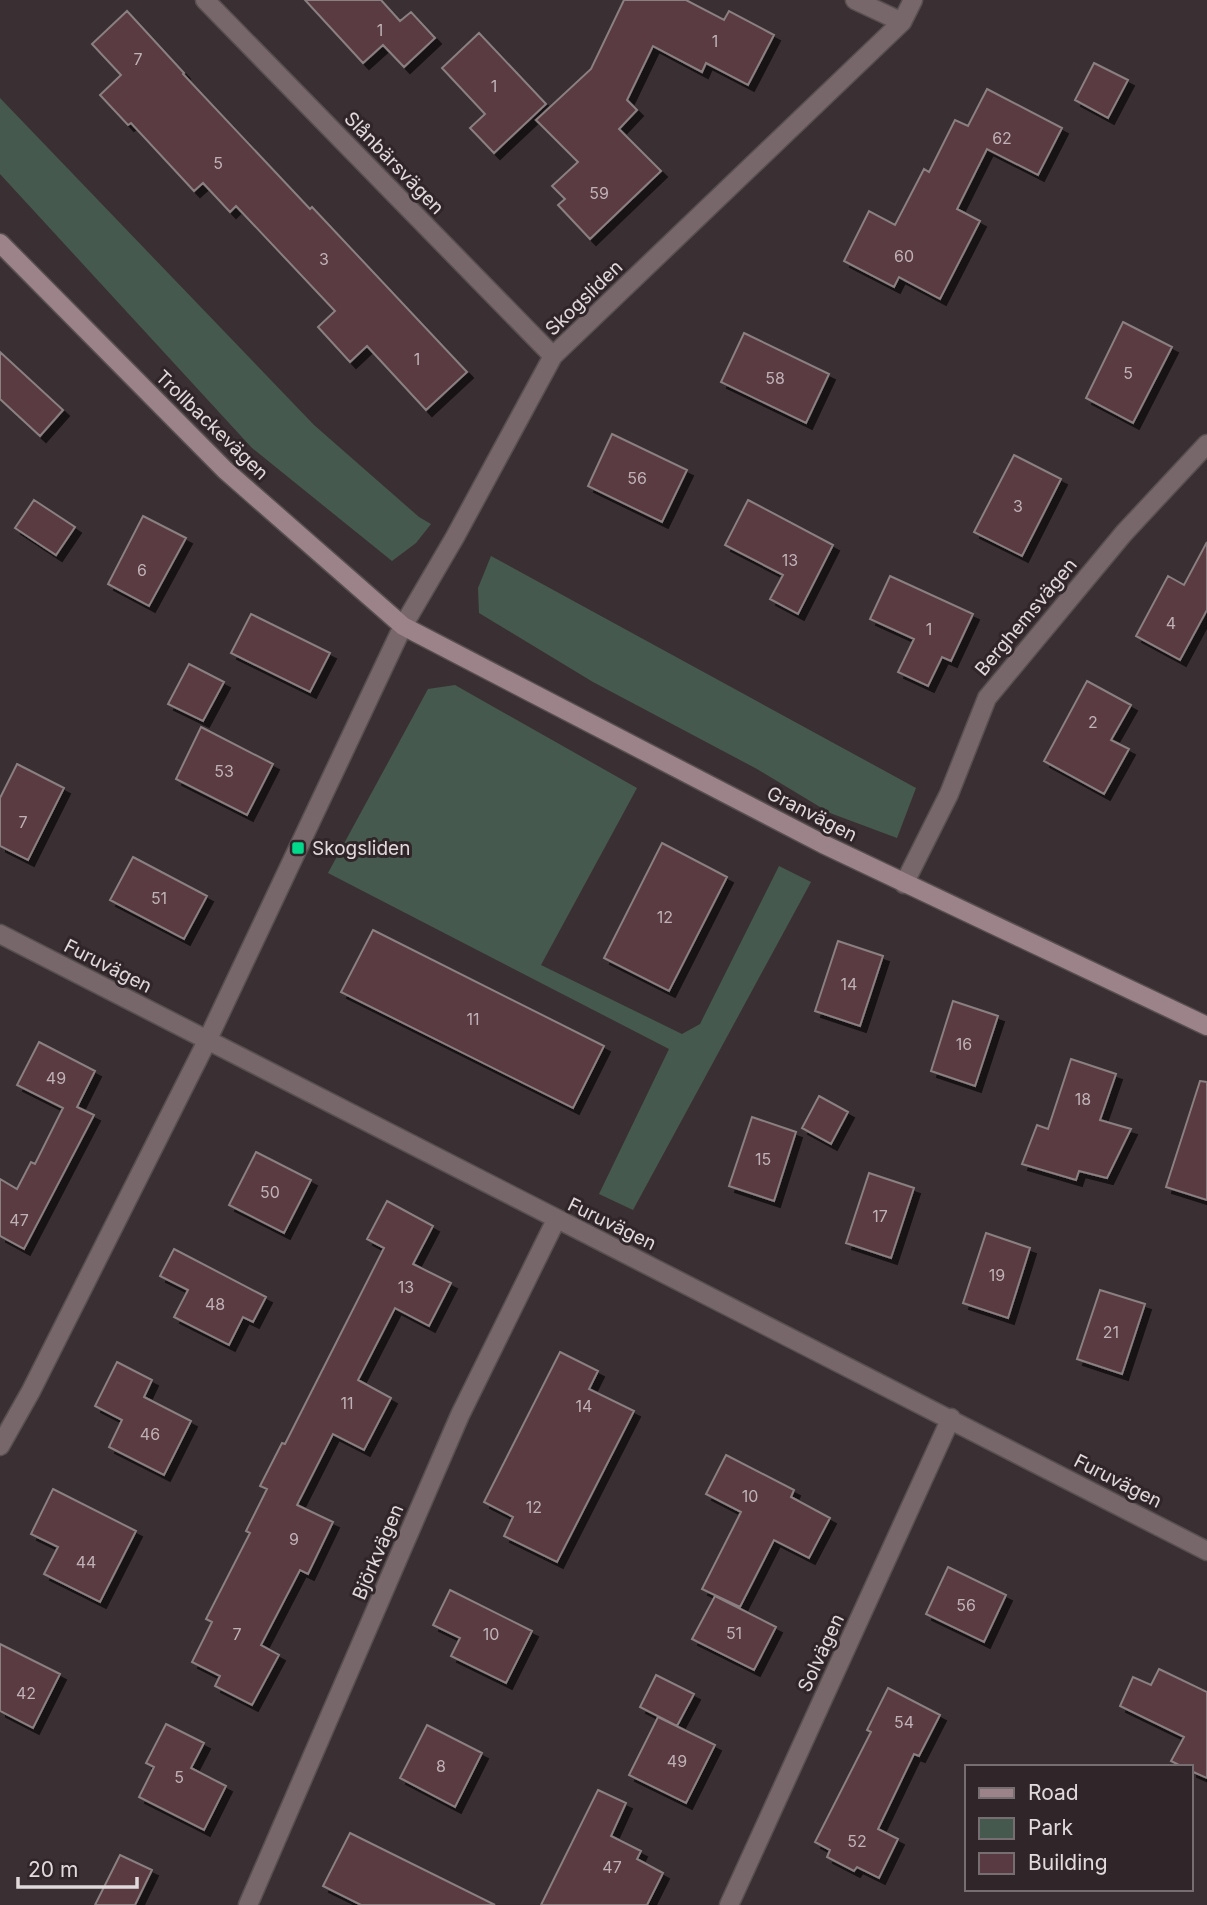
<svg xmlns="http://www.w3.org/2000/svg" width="1207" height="1905" font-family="Inter,sans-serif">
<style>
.green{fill:#46594e}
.building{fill:#5a3a42;stroke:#8a7f81;stroke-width:2;filter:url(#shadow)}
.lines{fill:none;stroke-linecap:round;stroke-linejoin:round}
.street-casing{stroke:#584f51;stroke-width:21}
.secondary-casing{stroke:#584f51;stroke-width:21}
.street{stroke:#77676a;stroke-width:18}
.secondary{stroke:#9c8389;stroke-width:18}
.poi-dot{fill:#01d98b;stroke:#302629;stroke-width:2.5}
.labels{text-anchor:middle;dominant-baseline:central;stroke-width:6;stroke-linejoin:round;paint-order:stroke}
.number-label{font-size:16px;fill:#bfb2b6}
.street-label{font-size:19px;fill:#e1dadc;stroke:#302629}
.poi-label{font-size:19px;fill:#e1dadc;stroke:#302629;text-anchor:start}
</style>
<defs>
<filter id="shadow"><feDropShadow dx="6" dy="6" stdDeviation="0" flood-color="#0009"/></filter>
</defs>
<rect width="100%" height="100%" fill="#3a3033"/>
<!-- green -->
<path class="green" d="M0 98 314 425 419 517 431 524 416 543 392 561 252 448 0 174Z
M491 556 916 788 897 838 830 813 757 769 593 682 479 613 478 588Z
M455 685 637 788 541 965 682 1034 700 1024 779 866 811 882 633 1210 599 1194 669 1049 328 873 428 689Z"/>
<!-- building -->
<path class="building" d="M305 0H381L400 21 411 12 435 38 404 67 383 45 363 63Z
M624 0H686L724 20 729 11 774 35 748 85 706 63 702 72 653 46 627 100 637 110 619 129 661 171 590 239 558 205 565 199 552 186 578 162 536 120 591 69Z
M127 11 184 73 183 74 310 209 312 207 467 372 426 410 367 346 350 362 318 327 335 311 236 206 230 212 203 183 194 191 131 123 128 125 100 95 121 75 92 44Z
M479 33 546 104 494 153 470 128 485 114 442 68Z
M1094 63 1128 80 1108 118 1075 100Z
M987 89 1062 128 1038 175 987 149 957 209 980 221 940 299 899 277 894 287 844 261 869 211 895 225 924 169 929 172 955 120 968 126Z
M1123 322 1172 347 1133 423 1086 398Z
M744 333 829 374 806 423 721 382Z
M0 352 63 410 40 436 0 399Z
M612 434 687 470 662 522 588 486Z
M1014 455 1061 479 1022 556 974 532Z
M34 500 75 527 56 555 15 528Z
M748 500 833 545 798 614 770 599 783 575 725 545Z
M143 516 186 538 149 606 108 584Z
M1207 542V610L1180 660 1136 636 1168 576 1184 585Z
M890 576 973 614 951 661 942 657 928 686 898 672 914 639 870 619Z
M251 614 330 653 310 692 231 653Z
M189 664 224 682 203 721 168 704Z
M1087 681 1131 705 1111 740 1129 749 1104 794 1044 761Z
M201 727 273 764 247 815 176 779Z
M17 764 64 788 28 860 0 846V798Z
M662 843 727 877 669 991 604 958Z
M133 857 207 896 184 939 110 900Z
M373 930 604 1046 573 1108 341 992Z
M838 941 883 956 860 1026 815 1011Z
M953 1001 998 1016 975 1086 931 1071Z
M39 1042 95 1071 77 1107 94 1115 24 1249 0 1236V1179L17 1189 31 1162 35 1164 63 1108 17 1085Z
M1071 1059 1116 1074 1100 1120 1131 1129 1107 1178 1079 1171 1076 1180 1022 1164 1037 1125 1048 1129Z
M1200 1081 1207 1082V1200L1166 1187Z
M819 1096 848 1112 831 1144 802 1128Z
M752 1117 796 1132 774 1201 729 1186Z
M256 1152 311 1180 284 1233 229 1205Z
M869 1173 914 1188 891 1258 846 1243Z
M387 1201 433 1226 413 1264 451 1283 429 1326 395 1308 358 1380 391 1398 364 1450 333 1434 297 1505 333 1522 308 1574 300 1570 261 1645 279 1655 252 1705 215 1686 220 1676 192 1662 212 1622 206 1619 250 1533 246 1531 267 1489 260 1486 282 1443 285 1444 384 1248 367 1239Z
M986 1233 1030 1248 1008 1318 963 1303Z
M174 1249 266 1297 253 1322 243 1317 229 1345 174 1317 188 1290 160 1276Z
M1100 1290 1145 1304 1122 1374 1077 1359Z
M560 1352 598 1371 589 1389 634 1411 557 1562 504 1536 513 1517 484 1502Z
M117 1362 152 1380 144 1397 191 1421 164 1475 109 1447 122 1420 95 1406Z
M726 1455 794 1490 791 1497 830 1518 809 1558 774 1540 740 1607 702 1589 741 1512 706 1494Z
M53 1489 136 1531 100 1602 44 1574 58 1547 31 1534Z
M948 1567 1006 1595 984 1642 926 1614Z
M450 1590 532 1631 506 1683 451 1656 460 1638 433 1625Z
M715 1596 776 1627 754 1670 692 1639Z
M0 1644 60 1674 33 1728 0 1711Z
M1159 1669 1207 1692V1778L1191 1771V1767H1183L1171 1761 1184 1737 1120 1706 1133 1677 1151 1685Z
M656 1675 694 1694 677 1726 640 1707Z
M888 1688 940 1715 919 1756 914 1754 878 1829 898 1839 879 1878 857 1867 854 1871 827 1857 830 1850 815 1842 871 1732 867 1730Z
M658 1717 715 1745 686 1803 629 1775Z
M166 1724 204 1743 191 1768 226 1786 204 1830 139 1797 154 1767 146 1763Z
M427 1725 482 1753 455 1807 400 1778Z
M598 1790 626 1803 611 1836 641 1851 637 1859 663 1873 647 1905H541Z
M350 1833 495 1905H361L323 1886Z
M120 1855 152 1870 135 1905H95Z"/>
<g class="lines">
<defs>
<path id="street" d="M205 0 553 356
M855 0 902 22
M904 884 949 794 987 698 1124 533 1207 444
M0 934 1207 1551
M0 1446 31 1391 207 1041 403 626 455 537 553 356 902 22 913 0
M248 1905 460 1415 556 1220
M729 1905 951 1418"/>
<path id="secondary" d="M0 243 225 470 403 626 823 844 1207 1026"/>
</defs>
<!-- street casing -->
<use href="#street" class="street-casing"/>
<!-- secondary casing -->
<use href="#secondary" class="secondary-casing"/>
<!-- street -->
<use href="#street" class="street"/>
<!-- secondary -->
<use href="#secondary" class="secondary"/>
</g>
<!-- markers -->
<rect class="poi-dot" x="291" y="841" width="14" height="14" rx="3.5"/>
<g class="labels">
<!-- number labels -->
<g class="number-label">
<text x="380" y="30">1</text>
<text x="715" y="41">1</text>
<text x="138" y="59">7</text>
<text x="494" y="86">1</text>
<text x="1002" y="138">62</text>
<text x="218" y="163">5</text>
<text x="599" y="193">59</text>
<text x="904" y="256">60</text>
<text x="324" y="259">3</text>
<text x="417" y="359">1</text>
<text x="1128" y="373">5</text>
<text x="775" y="378">58</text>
<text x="637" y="478">56</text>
<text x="1018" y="506">3</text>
<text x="790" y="560">13</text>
<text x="142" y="570">6</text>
<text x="1171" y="623">4</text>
<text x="929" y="629">1</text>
<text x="1093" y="722">2</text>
<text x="224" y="771">53</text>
<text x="23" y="822">7</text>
<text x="159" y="898">51</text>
<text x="665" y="917">12</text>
<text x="849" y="984">14</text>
<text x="473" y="1019">11</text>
<text x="964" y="1044">16</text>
<text x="56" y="1078">49</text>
<text x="1083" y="1099">18</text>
<text x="763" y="1159">15</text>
<text x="270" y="1192">50</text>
<text x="880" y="1216">17</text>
<text x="19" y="1220">47</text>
<text x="997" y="1275">19</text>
<text x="406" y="1287">13</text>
<text x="215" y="1304">48</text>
<text x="1111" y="1332">21</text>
<text x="347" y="1403">11</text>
<text x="584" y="1406">14</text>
<text x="150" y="1434">46</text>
<text x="750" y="1496">10</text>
<text x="534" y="1507">12</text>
<text x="294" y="1539">9</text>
<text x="86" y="1562">44</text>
<text x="966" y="1605">56</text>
<text x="734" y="1633">51</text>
<text x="237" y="1634">7</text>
<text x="491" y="1634">10</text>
<text x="26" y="1693">42</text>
<text x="904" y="1722">54</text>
<text x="677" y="1761">49</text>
<text x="441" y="1766">8</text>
<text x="179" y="1777">5</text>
<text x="857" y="1841">52</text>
<text x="612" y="1867">47</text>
</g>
<!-- street labels -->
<g class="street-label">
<text transform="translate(394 163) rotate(46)">Slånbärsvägen</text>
<text transform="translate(584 298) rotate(-44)">Skogsliden</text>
<text transform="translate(212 425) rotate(44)">Trollbackevägen</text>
<text transform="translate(1026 617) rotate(-50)">Berghemsvägen</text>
<text transform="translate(812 814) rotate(27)">Granvägen</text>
<text transform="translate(108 966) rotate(27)">Furuvägen</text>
<text transform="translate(612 1224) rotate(26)">Furuvägen</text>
<text transform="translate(1118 1481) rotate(27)">Furuvägen</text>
<text transform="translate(378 1552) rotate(-67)">Björkvägen</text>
<text transform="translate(821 1653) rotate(-65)">Solvägen</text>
</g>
<!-- poi labels -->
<g class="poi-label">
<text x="312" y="848">Skogsliden</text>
</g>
</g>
<!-- legend -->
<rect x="965" y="1765" width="228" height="126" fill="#302629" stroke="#776e71" stroke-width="2"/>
<rect x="979" y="1788" width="35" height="10" fill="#9c8389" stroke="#776e71" stroke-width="2"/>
<text x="1028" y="1800" font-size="21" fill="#e1dadc">Road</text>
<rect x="979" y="1818" width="35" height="21" fill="#46594e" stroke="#776e71" stroke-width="2"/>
<text x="1028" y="1835" font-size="21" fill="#e1dadc">Park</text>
<rect x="979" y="1853" width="35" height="21" fill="#5a3a42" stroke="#776e71" stroke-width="2"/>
<text x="1028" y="1870" font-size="21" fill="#e1dadc">Building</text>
<!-- scale -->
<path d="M18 1877v10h119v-10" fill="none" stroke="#e1dadc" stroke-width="3.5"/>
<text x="28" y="1877" font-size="21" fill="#e1dadc" stroke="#302629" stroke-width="5" paint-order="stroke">20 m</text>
</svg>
